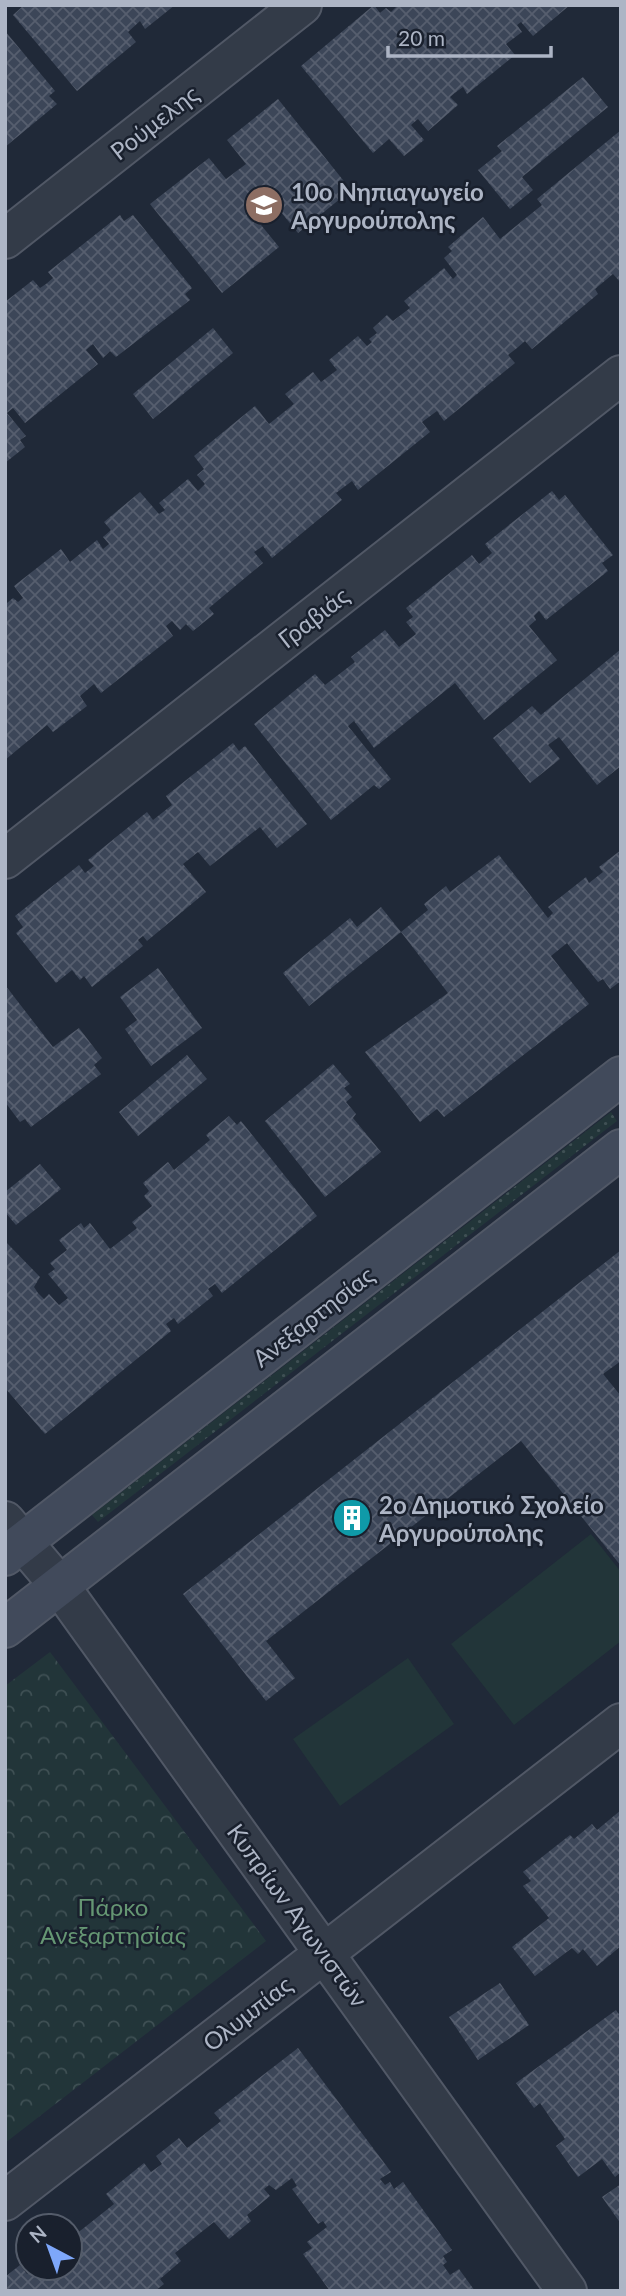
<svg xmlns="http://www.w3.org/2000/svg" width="626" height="2296" font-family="Lato,sans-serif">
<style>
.grass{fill:url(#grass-dots)}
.park{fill:url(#park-crowns)}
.pitch{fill:#223539}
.building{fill:url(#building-cross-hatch)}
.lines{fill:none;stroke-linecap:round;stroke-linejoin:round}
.minor-casing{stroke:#515866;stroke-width:42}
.secondary-casing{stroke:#515866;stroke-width:42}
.minor{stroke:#333b48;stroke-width:38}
.secondary{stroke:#414a5b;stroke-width:38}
.labels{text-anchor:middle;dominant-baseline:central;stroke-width:5;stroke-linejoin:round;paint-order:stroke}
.street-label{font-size:24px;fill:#adb5c5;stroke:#19202d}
.poi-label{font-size:24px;font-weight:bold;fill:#adb5c5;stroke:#19202d;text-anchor:start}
.park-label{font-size:24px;fill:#659673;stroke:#19202d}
</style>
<defs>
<pattern id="grass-dots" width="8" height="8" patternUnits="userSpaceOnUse" patternTransform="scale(1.75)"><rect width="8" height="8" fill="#223539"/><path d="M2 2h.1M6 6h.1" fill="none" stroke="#3f5054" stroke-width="1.8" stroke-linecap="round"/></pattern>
<pattern id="park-crowns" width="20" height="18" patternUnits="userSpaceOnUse" patternTransform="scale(1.75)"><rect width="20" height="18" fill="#223539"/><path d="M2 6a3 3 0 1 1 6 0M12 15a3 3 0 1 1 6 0" fill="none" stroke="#3f5054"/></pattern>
<pattern id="building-cross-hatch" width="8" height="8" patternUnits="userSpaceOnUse" patternTransform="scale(1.75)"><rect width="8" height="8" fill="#3c4658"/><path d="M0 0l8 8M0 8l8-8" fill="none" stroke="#565e6e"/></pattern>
</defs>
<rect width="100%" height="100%" fill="#202938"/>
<!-- grass -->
<path class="grass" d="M611 1112 617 1121 98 1522 92 1515Z"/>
<!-- park -->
<path class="park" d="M50 1652 266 1941 5 2143V1686Z"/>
<!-- pitch -->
<path class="pitch" d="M591 1534 621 1572V1641L514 1725 451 1644Z
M408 1658 454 1724 340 1806 293 1739Z"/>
<!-- building -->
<path class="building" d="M24 5H175L145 29 140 21 128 32 136 42 77 91 13 15Z
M374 5 380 13 386 8 391 12 398 5H570L533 36 521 22 517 25 522 32 506 44 515 55 467 94 463 87 456 92 450 97 458 105 428 131 418 119 411 125 424 140 404 156 389 139 373 153 301 66Z
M5 31 55 91 49 96 57 104 5 147Z
M583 77 608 107 522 177 533 190 510 209 478 170 502 151 497 146Z
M278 99 351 190 298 233 280 211 261 225 279 247 222 293 150 204 209 158 226 179 246 164 227 140Z
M621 130V283L613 274 595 289 598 294 532 349 525 341 517 348 508 355 515 363 444 421 437 411 422 422 430 432 358 490 352 481 336 493 342 500 272 558 263 546 254 552 263 563 209 608 214 614 193 631 186 624 180 630 172 621 166 626 173 636 101 693 94 684 80 696 87 706 53 732 47 725 5 760V601L7 603 13 598 18 602 23 598 14 586 61 549 70 562 97 540 103 549 109 544 103 537 111 530 104 522 140 492 159 514 165 510 159 503 188 479 198 491 205 484 197 475 204 469 194 456 255 406 269 424 294 404 285 394 313 372 321 382 337 370 329 360 358 336 367 346 372 342 369 339 377 333 373 328 387 315 393 321 410 308 404 301 444 268 453 279 457 275 444 258 452 251 448 247 483 217 500 239 542 205 537 199Z
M120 215 124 221 133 215 192 288 185 294 190 300 116 357 110 351 103 358 93 344 86 350 98 364 25 423 13 408 7 413 26 436 20 440 25 447 5 463V302L33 280 40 288 46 284 53 278 48 272Z
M213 328 233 353 153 419 133 394Z
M552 491 559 500 565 495 613 555 602 563 608 571 546 620 539 611 534 616 536 620 529 626 557 660 484 720 455 683 374 748 354 721 348 726 391 779 379 789 374 785 331 820 254 724 315 674 325 685 355 662 351 657 385 630 399 647 416 634 406 622 413 617 406 608 472 555 479 564 492 553 485 544Z
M621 649V766L597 785 559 737 548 745 560 759 530 783 493 738 532 706 541 715Z
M233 743 239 751 245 746 307 824 277 848 260 827 210 866 198 852 183 864 206 892 147 941 143 936 138 940 143 946 92 987 84 976 80 980 72 970 56 983 16 933 23 927 15 916 79 865 85 873 94 866 88 860 147 812 153 820 172 805 166 796Z
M621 850V981L610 989 603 979 598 982 567 943 551 956 589 1004 444 1117 437 1109 420 1122 365 1052 448 993 401 932 309 1006 283 973 350 918 357 927 381 907 401 932 428 910 424 904 446 886 450 892 499 855 548 918 553 913 548 907 586 877 589 883 603 872 599 867Z
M158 968 202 1028 151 1066 125 1029 137 1020 120 997Z
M5 985 53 1047 79 1028 102 1058 94 1065 101 1074 31 1127 25 1119 20 1122 5 1102Z
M187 1055 207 1079 138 1136 119 1112Z
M333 1064 350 1084 344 1088 352 1097 346 1102 356 1114 353 1118 381 1152 325 1197 265 1121Z
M229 1116 237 1125 241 1121 317 1216 222 1293 215 1284 208 1289 213 1296 178 1324 174 1318 166 1324 171 1331 45 1434 5 1388V1241L40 1277 34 1287 38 1293 44 1299 49 1294 59 1305 68 1298 48 1274 55 1269 50 1263 67 1250 59 1240 81 1223 84 1228 90 1223 110 1249 137 1228 132 1222 152 1206 144 1196 149 1191 143 1183 168 1162 174 1170 210 1140 206 1135Z
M40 1164 61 1189 16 1225 5 1212V1192Z
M621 1250V1361L603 1374 621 1396V1566L521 1441 266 1641 295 1678 266 1701 183 1594Z
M621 1810V1946L597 1966 583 1949 578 1954 572 1948 535 1976 512 1947 549 1918 523 1886 531 1881 523 1872 570 1835 574 1839 592 1824 597 1830Z
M500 1983 529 2025 478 2060 449 2017Z
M616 2010 621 2017V2172L615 2177 602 2159 578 2177 556 2146 565 2139 540 2103 534 2108 516 2083Z
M298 2048 391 2172 380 2179 385 2185 390 2182 394 2189 403 2182 452 2250 443 2256 447 2262 443 2265 450 2275 459 2269 475 2291H330L303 2254 312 2248 307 2242 327 2227 323 2221 318 2224 292 2189 297 2186 292 2178 276 2190 269 2185 264 2189 270 2196 247 2215 251 2221 229 2239 214 2222 175 2253 181 2261 160 2279 164 2284 155 2291H5V2277L20 2265 27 2274 35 2268H70V2239L114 2204 106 2194 144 2163 151 2172 162 2164 156 2156 179 2138 187 2148 221 2121 214 2113Z
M621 2184V2224L602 2197Z"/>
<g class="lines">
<defs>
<path id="minor" d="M5 239 302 5
M5 859 621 375
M5 1521 59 1585 567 2291
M5 2201 621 1723"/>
<path id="secondary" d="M5 1556 621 1076
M5 1628 621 1149"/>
</defs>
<!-- minor casing -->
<use href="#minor" class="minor-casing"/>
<!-- secondary casing -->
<use href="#secondary" class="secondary-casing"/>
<!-- minor -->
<use href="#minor" class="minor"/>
<!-- secondary -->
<use href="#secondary" class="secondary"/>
</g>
<!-- icons -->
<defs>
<symbol id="school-disc" viewBox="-11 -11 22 22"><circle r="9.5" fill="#8d6e63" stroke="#19202d"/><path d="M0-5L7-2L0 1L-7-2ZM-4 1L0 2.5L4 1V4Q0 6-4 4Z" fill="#fff"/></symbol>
<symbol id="building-disc" viewBox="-11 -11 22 22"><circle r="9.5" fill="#0f9aa8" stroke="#19202d"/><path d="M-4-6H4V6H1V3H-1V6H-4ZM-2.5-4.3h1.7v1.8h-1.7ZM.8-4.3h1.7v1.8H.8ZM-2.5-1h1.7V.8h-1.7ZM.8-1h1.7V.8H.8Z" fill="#fff"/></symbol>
</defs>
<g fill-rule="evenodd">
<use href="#school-disc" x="242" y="183" width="44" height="44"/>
<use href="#building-disc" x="330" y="1496" width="44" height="44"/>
</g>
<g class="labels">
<!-- street labels -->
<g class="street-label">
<text transform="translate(154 122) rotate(-38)">Ρούμελης</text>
<text transform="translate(313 617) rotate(-38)">Γραβιάς</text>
<text transform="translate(313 1316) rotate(-38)">Ανεξαρτησίας</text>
<text transform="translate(298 1915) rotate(54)">Κυπρίων Αγωνιστών</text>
<text transform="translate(247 2013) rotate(-38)">Ολυμπίας</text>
</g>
<!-- poi labels -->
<g class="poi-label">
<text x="291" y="191">10ο Νηπιαγωγείο<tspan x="291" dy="28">Αργυρούπολης</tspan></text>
<text x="379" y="1504">2ο Δημοτικό Σχολείο<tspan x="379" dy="28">Αργυρούπολης</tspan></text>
</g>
<!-- park labels -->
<g class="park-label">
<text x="113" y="1906">Πάρκο<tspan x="113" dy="28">Ανεξαρτησίας</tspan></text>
</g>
</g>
<!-- border -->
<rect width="626" height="2296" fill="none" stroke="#adb5c5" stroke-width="14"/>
<!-- north arrow -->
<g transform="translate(49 2247) rotate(319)"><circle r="33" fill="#19202d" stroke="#545c6a" stroke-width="2"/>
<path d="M0-5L12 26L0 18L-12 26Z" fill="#7ea7fa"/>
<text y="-10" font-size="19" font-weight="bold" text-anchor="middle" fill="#adb5c5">N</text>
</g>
<!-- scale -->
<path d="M388 46v10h163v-10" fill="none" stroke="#adb5c5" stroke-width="3.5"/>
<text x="398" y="46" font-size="21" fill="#adb5c5" stroke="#19202d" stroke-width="5" paint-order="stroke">20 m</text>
</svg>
